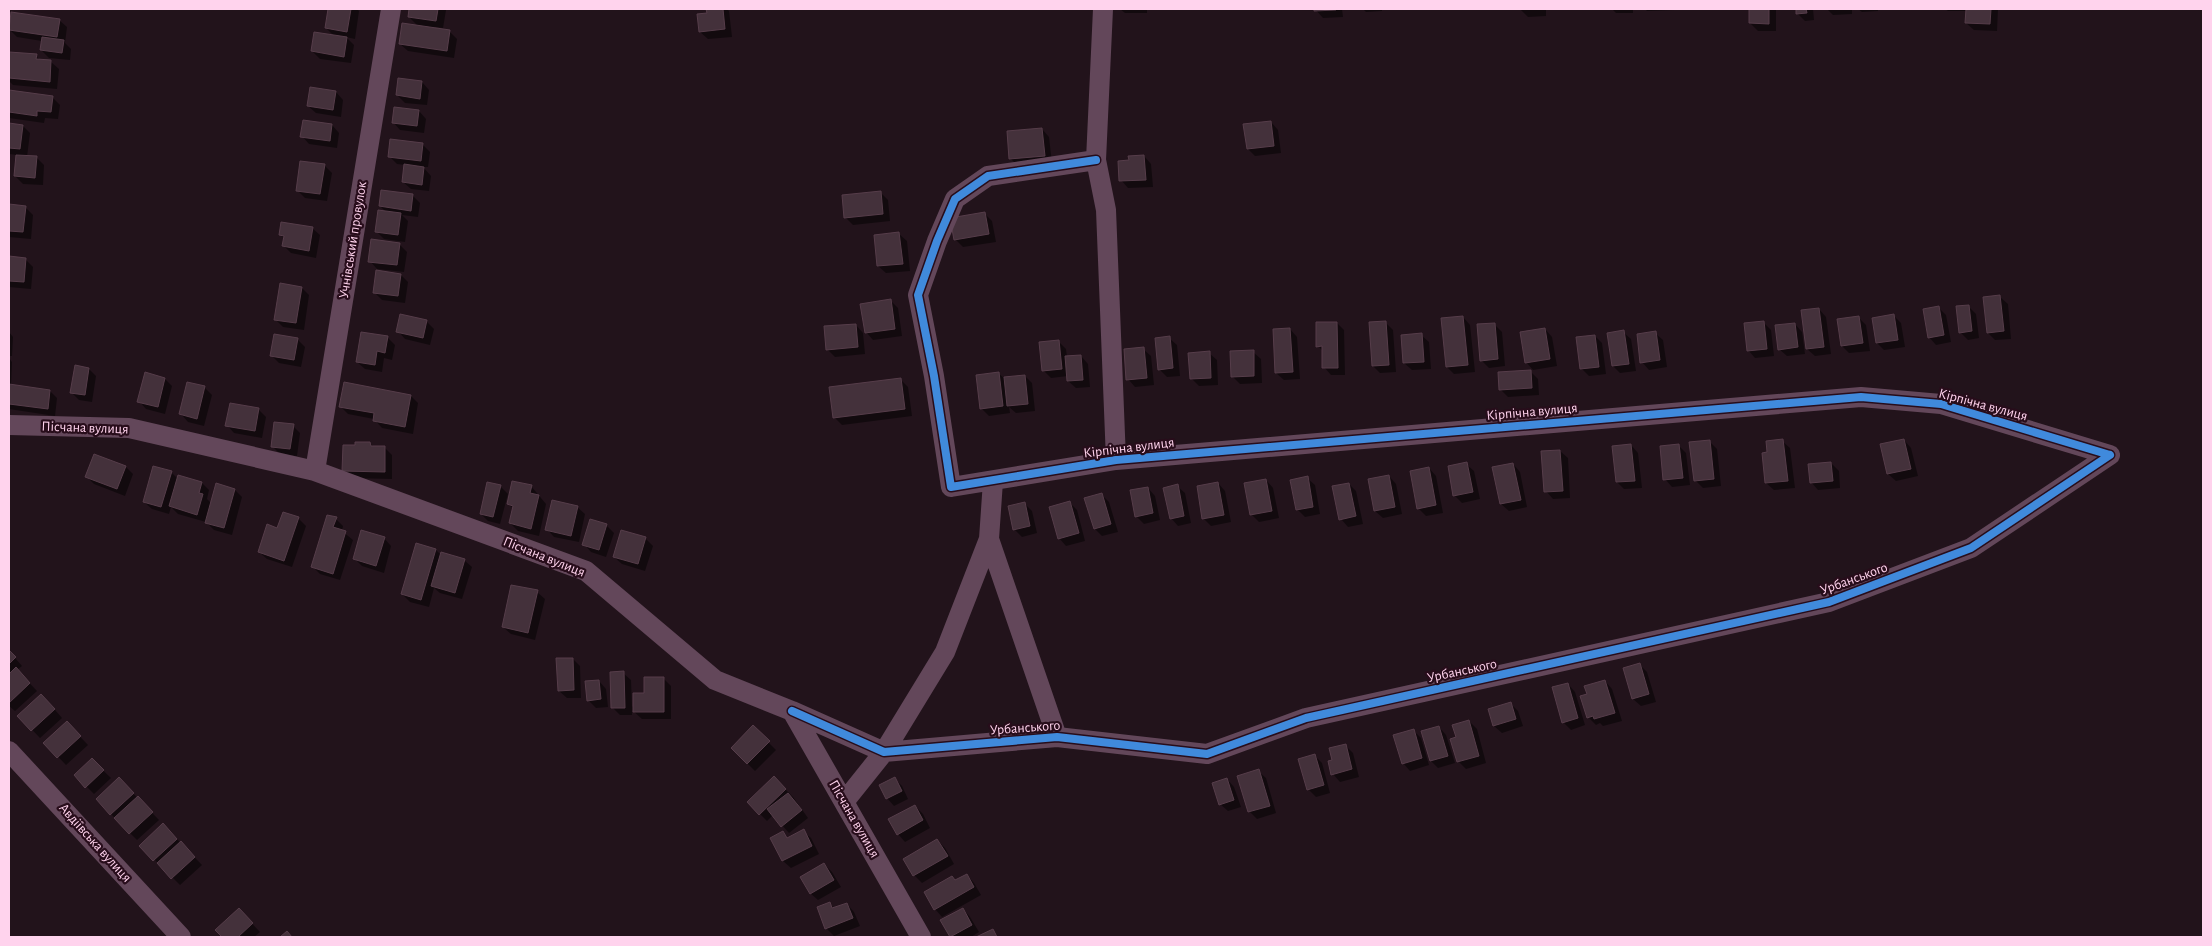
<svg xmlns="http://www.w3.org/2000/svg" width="2212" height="946" font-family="'Alegreya Sans',sans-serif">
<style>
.shadow{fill:#0007}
.building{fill:#44313b;stroke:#563d4a}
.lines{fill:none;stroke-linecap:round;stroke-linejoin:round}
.minor{stroke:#63475a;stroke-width:20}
.cycleway-casing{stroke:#280d1b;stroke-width:11}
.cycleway{stroke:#408adc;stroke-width:8}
.labels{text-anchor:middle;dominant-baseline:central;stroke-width:4.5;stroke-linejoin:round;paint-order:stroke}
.street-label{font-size:14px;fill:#ffd3ed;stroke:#280d1b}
</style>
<rect width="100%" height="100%" fill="#22131b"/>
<!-- shadow -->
<path class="shadow" d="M329 9H357L359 11 355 39 346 37 354 45 351 63 320 59 312 51 334 36 326 28Z
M410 9 446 10 443 28 435 27V29L449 31 457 39 454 58 408 51 400 44 419 27 409 17Z
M708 9H727L729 11 732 37 708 39 700 32 709 14Z
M1120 9H1147V13H1125Z
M1315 9H1342L1343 17 1323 18Z
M1363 9H1382V11L1366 12Z
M1520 9H1546V16L1528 17Z
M1612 9H1633V13H1616Z
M1645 9H1674V10L1647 11Z
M1751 9H1776V31H1758L1750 23Z
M1797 9H1813L1814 20 1805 21 1797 13Z
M1827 9H1852V14L1833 15Z
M1858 9H1878V11L1862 12Z
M1945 9H1998L1997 31 1974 30 1966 23 1967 11H1948Z
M59 20 67 27 65 43 71 49 70 60 49 58 41 50 42 41 17 37 10 30Z
M9 53 36 56 41 61 51 62 59 69 57 89 13 85 9 81Z
M422 82 429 90 427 105 405 103 397 95Z
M9 91 52 97 60 105 58 119 45 118 44 123 9 118Z
M336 92 343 100 341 117 316 113 308 106Z
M395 108 419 111 426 119 424 133 400 130 393 122Z
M1271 122 1278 130 1281 153 1255 156 1248 149Z
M9 124 23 126 30 133 27 157 37 158 44 165 43 185 23 184 15 176 17 155 9 154Z
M332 125 339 133 337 148 309 144 302 136Z
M1042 129 1049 137 1052 163 1018 166 1010 158Z
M422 144 430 152 428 167H423L431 176 429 191 411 189 403 182 405 165 397 164 389 156Z
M1144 156 1151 164 1153 187 1128 188 1121 180 1130 161Z
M324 165 332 173 327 201 305 198 297 190Z
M880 192 888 200 890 221 853 225 845 217Z
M412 195 420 203 418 217 402 215 408 221 405 242 384 239 376 231 386 212 380 206Z
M9 206 25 207 33 215 31 239 9 237Z
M985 214 992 221 996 242 963 247 955 239Z
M312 228 320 235 316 258 291 253 284 246 285 239 280 235Z
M899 234 907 241 910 271 886 273 878 266Z
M399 244 407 252 404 272 377 269 370 261Z
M9 257 25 259 33 267 31 289 9 287Z
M401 275 408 282 405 303 382 300 374 292Z
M281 284 302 288 309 295 304 330 283 327 275 319Z
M2000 297 2008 304 2011 339 1995 340 1988 333Z
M891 301 898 308 902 336 873 340 866 332Z
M1968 306 1976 314 1979 338 1968 340 1960 332Z
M1939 308 1946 315 1951 342 1936 345 1929 337Z
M1819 309 1826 317 1831 354 1815 356 1807 349Z
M1894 316 1901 323 1905 347 1884 350 1877 343Z
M1463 317 1470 325 1475 372 1454 374 1447 367Z
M1858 317 1866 325 1870 351 1849 353 1842 346Z
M426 321 434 329 430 345 405 339 398 331Z
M1385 322 1393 330 1396 372 1380 373 1373 366Z
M1763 322 1771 330 1774 356 1755 358 1748 350Z
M1337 323 1344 330 1345 375H1331L1324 367V352L1318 346Z
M1494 324 1502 332 1505 366 1489 368 1481 360Z
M1795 324 1802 332 1805 354 1787 356 1779 349Z
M856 325 863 333 865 354 835 357 827 349Z
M1290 329 1297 337 1300 379 1284 380 1276 373Z
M1545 329 1552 337 1557 366 1533 370 1526 362Z
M9 332 13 337 12 356H9Z
M1623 332 1631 339 1636 371 1620 373 1613 366Z
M1655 333 1663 340 1667 367 1649 370 1642 362Z
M1421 335 1429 342 1431 369 1412 370 1404 363Z
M1595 336 1602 343 1606 374 1589 376 1581 368Z
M387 337 395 345 392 360 384 358 382 372 365 369 357 362Z
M1169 338 1177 345 1180 376 1167 377 1159 369Z
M297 339 305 347 301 367 279 363 271 355Z
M1058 341 1066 349 1067 357 1081 356 1088 364 1090 387 1076 388 1068 381V376L1051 378 1043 370Z
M1143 349 1151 356 1154 385 1135 387 1128 379Z
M1253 352 1261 359 1262 383 1240 384 1232 376Z
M1209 353 1217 360 1218 385 1199 386 1191 378Z
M9 358 12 362 11 386 50 391 57 398 55 416 9 409Z
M89 369 96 376 92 402 79 400 71 392Z
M1530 371 1538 379 1539 395 1508 397 1500 389Z
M999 374 1004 378 1025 376 1032 383 1035 411 1016 413 1009 407 1010 413 989 416 981 408Z
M165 379 172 386 165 414 146 409 139 401Z
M900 379 908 387 912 416 842 425 834 417Z
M204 387 212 395 204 426 188 422 181 414Z
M411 396 418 403 413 434 382 428 374 419 348 414 340 406Z
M258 409 266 417 262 438 234 433 227 425Z
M293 426 300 433 297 456 280 454 272 446Z
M1904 440 1911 448 1918 476 1896 481 1888 474Z
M1709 441 1717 449 1721 486 1703 488 1695 480Z
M1782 441 1790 448 1795 488 1774 490 1766 483 1768 453Z
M370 443 374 447 385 448 392 455V479L351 478 343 470Z
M1631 445 1638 453 1642 488 1624 489 1617 482Z
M1678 445 1686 453 1690 485 1672 487 1665 479Z
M1560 451 1568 458 1570 498 1553 499 1546 491Z
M1831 463 1839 471 1840 488 1818 490 1811 482Z
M1466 464 1474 471 1480 499 1462 503 1454 495Z
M1513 464 1520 472 1527 507 1509 511 1501 504 1494 468Z
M126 467 133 474 125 496 94 484 87 477Z
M1429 468 1436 476 1443 513 1426 516 1418 508Z
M171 472 178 479 202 483 209 490 207 499 212 504 217 485 235 490 242 497 232 535 214 530 206 522 178 514 171 507 169 514 152 509 144 502Z
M1389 476 1396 484 1402 514 1383 518 1375 511Z
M1307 478 1315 485 1320 514 1305 517 1297 509Z
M1266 480 1273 488 1279 518 1259 522 1251 514Z
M1218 483 1225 491 1231 522 1211 526 1203 518Z
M1349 484 1356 491 1363 524 1348 527 1341 519Z
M500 486 508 494 500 524 488 521 481 514Z
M531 486 546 504 539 536 518 531 510 523 514 509 508 504Z
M1177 486 1185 493 1191 523 1178 526 1171 518Z
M1148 488 1155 496 1160 520 1144 524 1136 516Z
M1102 495 1109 502 1118 532 1102 536 1095 529Z
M1069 502 1077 510 1085 541 1066 546 1059 538Z
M1025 504 1032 511 1037 533 1022 537 1014 529Z
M577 507 585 514 579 542 554 537 547 529Z
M298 518 306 526 292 567 267 559 259 552 278 529Z
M336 519 343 526 342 531 353 540 340 580 320 574 312 566Z
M606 525 614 533 606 557 591 552 584 544Z
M384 538 391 546 384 573 362 566 355 559Z
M645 538 653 546 645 571 622 564 614 557Z
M436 550 441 555 464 560 472 567 462 599 440 593 434 588 429 607 410 602 402 594Z
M537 592 545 599 535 640 511 634 503 627Z
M9 651 22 666 17 670 37 691 15 711 9 706Z
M573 659 580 666 581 698H567L559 691Z
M1639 664 1647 672 1656 702 1641 706 1633 699Z
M623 673 631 680 632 707 664 679 671 686V719H642L632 710V715H620L613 708Z
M599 681 606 689 608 707 596 708 588 700Z
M1605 681 1612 689 1622 721 1603 726 1600 723 1596 725 1588 717V695Z
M1568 684 1575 692 1585 725 1571 730 1563 722Z
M49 703 62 718 40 738 19 716Z
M1510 703 1518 711 1523 726 1502 733 1494 726 1489 710Z
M1469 721 1477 729 1486 763 1466 769 1458 761 1457 738Z
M67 723 88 745 66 765 45 743Z
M753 727 776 750 755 771 732 748Z
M1439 727 1446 735 1455 763 1438 768 1431 761Z
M1414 731 1421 738 1429 765 1410 771 1403 763Z
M1346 746 1353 753 1359 777 1340 782 1333 774V761Z
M1314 755 1322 763 1330 793 1316 797 1308 789Z
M92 760 111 778 94 794 75 775Z
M1258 771 1266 778 1276 813 1257 819 1249 811Z
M774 778 793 797 808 818 789 833 773 815 767 821 748 802Z
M119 779 159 820 137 840 111 814Z
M895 779 902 786 908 799 894 806 887 798Z
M1227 779 1234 787 1241 807 1228 811 1220 804Z
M915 806 923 814 930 828 905 842 898 834Z
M803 831 811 838 819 854 791 868 783 861 772 839 783 833 788 839Z
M171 833 202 865 180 885 141 846Z
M937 840 945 848 954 864 922 883 914 875 905 859Z
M824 864 832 872 841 887 818 900 810 893Z
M967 875 974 883 981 895 942 917 935 909 952 877 956 881Z
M830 904 835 909 847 904 854 912 860 926 834 936 826 928Z
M963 909 970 917 979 932 971 937H952L942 921Z
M239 910 260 932 254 937H223L217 930Z"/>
<!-- building -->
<path class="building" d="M328 9H351L347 32 325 28Z
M409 9H438L436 21 408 17Z
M706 9H723L725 29 699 32 697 14 707 13Z
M1314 9H1335L1336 10 1314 11Z
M1749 9H1769V24L1749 23Z
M1796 9H1806L1807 13 1796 14Z
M1966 9H1991L1990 24 1965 23Z
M11 12 60 19 57 37 9 30Z
M402 23 450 30 447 51 399 44Z
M314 32 347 37 344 57 311 51Z
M42 37 64 40 62 53 40 50Z
M9 52 37 54 36 59 51 60 50 82 9 78Z
M398 78 422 81 420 99 396 95Z
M310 87 336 91 333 110 307 106Z
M9 90 53 96 51 112 37 111V116L9 112Z
M394 107 419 110 417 126 392 123Z
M303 120 332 124 330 141 300 137Z
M1271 121 1274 146 1247 149 1243 124Z
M9 123 23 125 20 149 9 148Z
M1042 128 1045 156 1009 159 1007 131Z
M390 139 423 143 421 161 388 157Z
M16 155 37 156 35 178 14 176Z
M1144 155 1146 180 1119 181 1118 161 1129 160 1128 156Z
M300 161 325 164 320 194 296 191Z
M404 164 424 167 422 185 402 182Z
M381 190 413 194 411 211 379 206Z
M881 191 883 214 844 218 842 195Z
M9 204 26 206 23 232 9 231Z
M378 210 401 213 398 235 375 232Z
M985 212 989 234 954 240 950 218Z
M281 222 313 227 309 251 282 246 284 236 279 235Z
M899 232 903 264 877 266 874 235Z
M371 239 400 243 397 265 368 262Z
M9 256 26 258 24 282 9 281Z
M376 270 401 274 398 296 373 293Z
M280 283 302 287 296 323 274 320Z
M2000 295 2004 331 1987 333 1983 297Z
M891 299 895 329 865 333 860 304Z
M1969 305 1972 331 1959 333 1956 306Z
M1939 306 1944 335 1928 338 1923 309Z
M1819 308 1824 347 1806 349 1801 310Z
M400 314 427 320 423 338 396 332Z
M1894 314 1898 340 1876 343 1872 318Z
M1463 316 1468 365 1446 367 1441 318Z
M1859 316 1863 343 1841 346 1837 319Z
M1386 321 1389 365 1372 366 1369 322Z
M1764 321 1767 349 1747 351 1744 323Z
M1316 322H1337L1338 368H1322V346L1316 347Z
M1495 323 1498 359 1480 361 1477 324Z
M1795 323 1798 347 1778 350 1775 325Z
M856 324 858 347 826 350 824 326Z
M1290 328 1293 372 1275 373 1273 329Z
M1545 328 1550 359 1525 363 1520 332Z
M1624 330 1629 364 1612 366 1607 333Z
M1656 331 1660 360 1640 363 1637 334Z
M361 332 388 336 385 353 377 351 375 365 356 362Z
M1422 333 1424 362 1403 363 1401 335Z
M274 334 298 338 294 360 270 356Z
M1595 335 1599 367 1580 369 1576 337Z
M1170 336 1173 368 1158 370 1155 338Z
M1059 340 1062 369 1042 371 1039 342Z
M1144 347 1147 378 1126 380 1124 349Z
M1254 350V376L1231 377 1230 351Z
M1210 351 1211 378 1190 379 1188 353Z
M1081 355 1083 380 1067 381 1065 356Z
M75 365 89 368 85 395 70 393Z
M1531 370 1532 388 1499 390 1498 372Z
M145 372 165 378 158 407 137 402Z
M999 372 1003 406 980 409 976 375Z
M1025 375 1028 404 1007 406 1004 377Z
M901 378 905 409 833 418 829 387Z
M187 382 205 386 197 419 179 414Z
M344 382 411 395 405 427 373 421 374 413 339 407Z
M9 384 50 390 48 409 9 404Z
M230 403 259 408 255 431 225 426Z
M274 422 294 424 290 449 271 447Z
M1783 439 1788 481 1765 483 1762 453 1767 452 1766 441Z
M1904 439 1911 469 1887 474 1880 444Z
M1710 440 1714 479 1694 481 1689 442Z
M355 442H370L371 446H385V472L342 471 343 445H355Z
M1631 444 1635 481 1616 482 1612 446Z
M1679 444 1683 478 1663 480 1660 446Z
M1560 450 1563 491 1544 492 1541 451Z
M94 454 126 466 117 489 85 477Z
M1467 462 1473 492 1453 496 1448 466Z
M1831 462 1833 481 1810 483 1808 464Z
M1513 463 1521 500 1500 504 1492 467Z
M153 466 172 471 161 507 143 502Z
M1429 467 1436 505 1417 509 1410 471Z
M178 475 202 482 199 493 203 494 197 515 169 506Z
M1389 475 1395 507 1374 511 1368 479Z
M1308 476 1313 507 1296 510 1290 480Z
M1266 479 1272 511 1250 515 1244 483Z
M512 481 532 485 530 493 539 495 531 529 509 523 513 506 507 504Z
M487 482 501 485 493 517 480 514Z
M1218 482 1224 515 1202 519 1197 486Z
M216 483 235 489 224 528 205 523Z
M1349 483 1356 516 1339 520 1332 486Z
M1178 484 1184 516 1170 519 1163 488Z
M1148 487 1153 513 1135 517 1130 490Z
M1102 493 1111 524 1094 529 1084 498Z
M552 500 578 506 571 536 545 530Z
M1070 501 1079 533 1058 539 1049 507Z
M1025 502 1030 526 1013 530 1008 506Z
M283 512 299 517 284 561 258 552 267 524 277 528Z
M327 515 337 517 333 527 346 531 333 574 311 567Z
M590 519 607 524 599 550 582 545Z
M361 530 385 537 376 566 353 559Z
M621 530 646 537 638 564 613 557Z
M416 543 436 549 421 600 401 594Z
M441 552 465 559 455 593 431 586Z
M511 585 538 590 528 633 502 627Z
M9 650 16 657 9 664Z
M556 658H573L574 690 558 691Z
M1640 663 1649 694 1632 699 1623 668Z
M16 667 30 683 9 703V674Z
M624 671 625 708H611L610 672Z
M644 677H664V712H633V693H644Z
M599 680 601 699 587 701 585 681Z
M1605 680 1615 713 1594 719 1593 716 1587 718 1580 696 1587 694 1584 686Z
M1568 683 1578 718 1562 723 1552 687Z
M41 694 55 709 31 731 17 716Z
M1511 702 1516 719 1493 726 1488 709Z
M1469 720 1479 756 1457 762 1450 739 1456 737 1452 725Z
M67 721 81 736 57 758 43 743Z
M753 725 770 741 747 764 731 748Z
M1439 726 1448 756 1430 761 1421 731Z
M1414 729 1422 758 1402 764 1393 735Z
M1346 744 1352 769 1331 775 1328 761 1332 760 1329 748Z
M1315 754 1324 785 1307 790 1298 759Z
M92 758 104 770 85 788 74 775Z
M1259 769 1270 806 1248 812 1237 776Z
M774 776 786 789 759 815 747 802Z
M119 777 134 793 110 815 96 799Z
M895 777 902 791 886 799 879 785Z
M1227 778 1234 800 1219 805 1212 783Z
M788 793 802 810 781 827 767 809Z
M138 796 153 812 129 834 114 818Z
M915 805 923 820 897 835 888 819Z
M163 823 177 839 153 861 139 846Z
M804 829 812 846 782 861 770 838 783 831 787 838Z
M937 839 948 856 913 876 903 859Z
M181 841 195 857 171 879 157 863Z
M824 863 834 880 810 894 800 877Z
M967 874 974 887 934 910 924 892 952 876 955 880Z
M830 902 832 908 847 903 853 918 825 929 817 907Z
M239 908 253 923 238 937H222L215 930Z
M963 908 972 925 950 937 940 920Z
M993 929 997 937H976Z
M287 931 292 937H280Z"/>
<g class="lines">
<!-- minor -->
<path class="minor" d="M1103 9 1096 160 1106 210 1116 460
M1096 160 988 176 955 199 937 241 918 295 934 376 951 487 1116 460 1861 397 1941 404 2110 455
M9 425 129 428 315 471 586 571 715 680 792 711 921 937
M315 471 391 9
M993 481 989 539 1057 737
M792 711 884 752 1057 737 1207 754 1306 718 1829 602 1971 548 2110 455
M9 751 181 937
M844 802 884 752 945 652 989 539"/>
<defs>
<path id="cycleway" d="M1096 160 988 176 955 199 937 241 918 295 934 376 951 487 1116 460 1861 397 1941 404 2110 455
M792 711 884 752 1057 737 1207 754 1306 718 1829 602 1971 548 2110 455"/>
</defs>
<!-- cycleway casing -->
<use href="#cycleway" class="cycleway-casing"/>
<!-- cycleway -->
<use href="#cycleway" class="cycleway"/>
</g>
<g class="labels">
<!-- street labels -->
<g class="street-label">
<text transform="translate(353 240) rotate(-81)">Учнівський провулок</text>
<text transform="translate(1983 405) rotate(15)">Кiрпiчна вулиця</text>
<text transform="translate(1532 412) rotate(-5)">Кiрпiчна вулиця</text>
<text transform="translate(85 428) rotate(2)">Пiсчана вулиця</text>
<text transform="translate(1129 448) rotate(-7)">Кiрпiчна вулиця</text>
<text transform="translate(544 557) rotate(22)">Пiсчана вулиця</text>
<text transform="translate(1854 579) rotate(-20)">Урбанського</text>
<text transform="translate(1462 671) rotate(-12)">Урбанського</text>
<text transform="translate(1025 728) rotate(-4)">Урбанського</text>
<text transform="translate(854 819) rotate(60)">Пiсчана вулиця</text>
<text transform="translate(95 843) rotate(48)">Авдіївська вулиця</text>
</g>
</g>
<!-- border -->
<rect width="2212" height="946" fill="none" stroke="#ffd3ed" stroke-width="20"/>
</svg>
